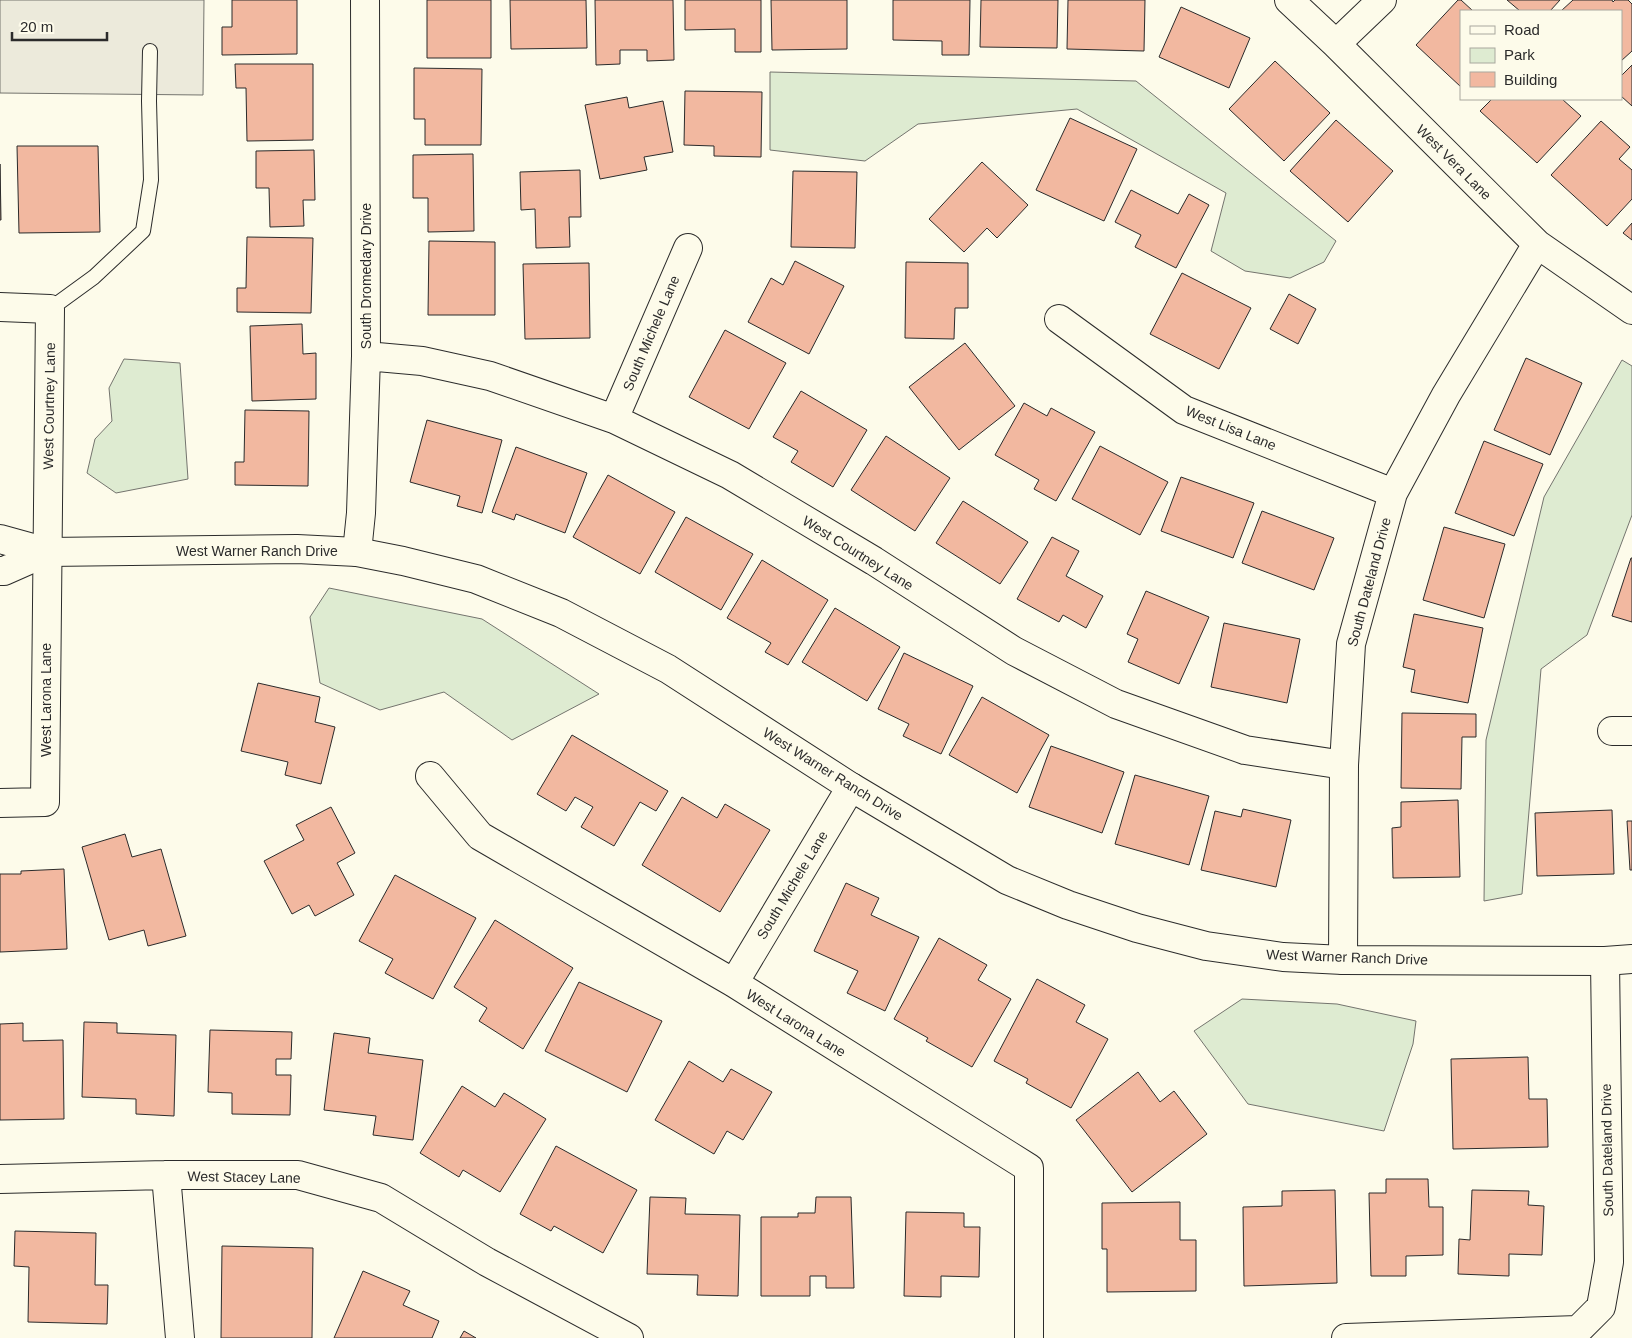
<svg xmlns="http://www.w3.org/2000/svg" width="1632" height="1338" font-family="Arial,sans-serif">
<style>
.green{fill:#deebd1;stroke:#74746e}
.parking{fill:#eceadb;stroke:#74746e}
.building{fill:#f2b8a0;stroke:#2b2b2b}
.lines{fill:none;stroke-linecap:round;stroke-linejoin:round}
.service-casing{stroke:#2b2b2b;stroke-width:16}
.minor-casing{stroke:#2b2b2b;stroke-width:30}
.tertiary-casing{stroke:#2b2b2b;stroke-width:30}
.service{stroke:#fdfbea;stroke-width:14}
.minor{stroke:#fdfbea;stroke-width:28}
.tertiary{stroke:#fdfbea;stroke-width:28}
.labels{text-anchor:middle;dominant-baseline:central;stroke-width:4;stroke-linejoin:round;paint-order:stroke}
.street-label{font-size:14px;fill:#2b2b2b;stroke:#fdfbea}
</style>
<rect width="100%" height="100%" fill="#fdfbea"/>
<!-- green -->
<path class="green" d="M770 72 1136 81 1336 241 1324 262 1290 278 1245 271 1211 251 1226 193 1077 109 918 124 865 161 770 150Z
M124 359 180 363 188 479 116 493 87 473 95 439 112 421 109 388Z
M1622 360 1632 366V515L1587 635 1541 669 1522 894 1484 901 1486 740 1544 497Z
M329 588 482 619 599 694 512 740 444 692 380 710 320 683 310 617Z
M1242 999 1337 1004 1416 1021 1413 1044 1384 1131 1248 1104 1194 1031Z"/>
<!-- parking -->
<path class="parking" d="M0 0H204L203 95 0 93Z"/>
<!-- building -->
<path class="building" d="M232 0H297V54L222 55V27H232Z
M427 0H491V58H427Z
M510 0H586L587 48 511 49Z
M595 0H673L674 60 647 61V50H620V64L596 65Z
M685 0H761V52H735V29L685 30Z
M771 0H847V49L772 50Z
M893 0H970L969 55H942V41L893 40Z
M981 0H1058L1057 48 980 47Z
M1068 0H1145L1144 51 1067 49Z
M1458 0H1461L1473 11H1461V87L1416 45Z
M1507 0H1560L1550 11H1520Z
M1573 0H1612L1613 2 1615 0H1628L1632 4V51L1621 61V11H1561Z
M1181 7 1250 38 1229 88 1159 57Z
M1275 61 1330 113 1284 161 1229 109Z
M235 64H313V140L247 141 246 88H236Z
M1632 65V106L1621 96V76Z
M414 68 482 69 481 145H425V119H414Z
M685 91 762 92 761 157 714 156V146L684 145Z
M627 97 629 108 663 101 673 152 644 157 647 170 600 179 585 105Z
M1492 99H1562L1581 116 1537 163 1480 111Z
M1070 118 1137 149 1104 221 1036 190Z
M1336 120 1393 171 1348 222 1290 171Z
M1601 121 1630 147 1619 159 1632 170V199L1607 226 1551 175Z
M17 146H98L100 232 19 233Z
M314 150 315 200H303L304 226 270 227 269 188H256V151Z
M473 154 474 231 428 232V198H413V155Z
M982 162 1028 205 997 238 987 228 964 252 929 219Z
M0 164 1 220H0Z
M580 170 581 217H569L570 247 536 248 535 209 521 210 520 172Z
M793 171 857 172 855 248 791 247Z
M1131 190 1178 214 1189 194 1209 205 1176 268 1135 247 1141 235 1115 222Z
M1632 223V240L1623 233Z
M247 237 313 238 311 313 237 312V288H246Z
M429 241 495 242V315H428Z
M795 261 844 286 809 354 748 322 771 278 783 285Z
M906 262 968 263V308H955L954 339 905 338Z
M589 263 590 338 525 339 523 264Z
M1182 273 1251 308 1219 369 1150 334Z
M1289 294 1316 309 1298 344 1270 329Z
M302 324 303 354 316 353V399L252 401 250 326Z
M725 330 786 363 749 429 689 397Z
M965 343 1015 406 959 450 909 387Z
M1526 358 1582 383 1550 455 1494 430Z
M801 391 867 430 833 487 791 462 798 451 773 437Z
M1024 403 1047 416 1051 408 1095 432 1056 501 1034 489 1039 480 995 455Z
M245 410 309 411 308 486 235 485V462H244Z
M427 420 502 440 482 513 457 506 460 496 410 482Z
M886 436 950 478 915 531 851 490Z
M1484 441 1543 464 1514 536 1455 513Z
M1100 446 1168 482 1140 535 1072 499Z
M516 447 587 473 565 533 516 514 514 520 492 512Z
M608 475 675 512 640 574 573 537Z
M1181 477 1254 503 1233 558 1161 531Z
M963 501 1028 542 1000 584 936 543Z
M1262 511 1334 538 1314 590 1242 563Z
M686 517 753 554 721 610 655 572Z
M1444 527 1505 544 1484 618 1423 600Z
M1052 537 1079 551 1066 576 1103 596 1086 628 1063 615 1059 622 1017 599Z
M1631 558H1632V622L1612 616Z
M762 560 828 600 788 665 765 652 771 643 727 618Z
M1146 591 1209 617 1179 684 1128 662 1138 639 1127 634Z
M835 608 900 647 867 701 802 662Z
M1414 614 1483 628 1468 703 1411 692 1415 670 1403 667Z
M1224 623 1300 639 1287 703 1211 687Z
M904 653 973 686 941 754 903 736 909 724 878 709Z
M258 683 320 697 315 722 335 727 321 784 285 775 288 762 241 751Z
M982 697 1049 735 1017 793 949 755Z
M1402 713 1476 714V737H1462L1461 789 1401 788Z
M572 735 668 791 656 811 640 802 614 846 581 827 593 807 575 797 566 811 537 794Z
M1051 746 1124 772 1102 833 1029 807Z
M1135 775 1209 796 1189 865 1115 844Z
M682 797 717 818 725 804 770 830 720 912 642 865Z
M1458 800 1460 877 1393 878 1392 828 1401 827V802Z
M331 807 355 853 337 863 354 895 315 916 309 905 292 914 264 861 304 840 296 825Z
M1243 809 1291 820 1276 887 1201 870 1215 811 1241 817Z
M1612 810 1614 874 1537 876 1535 813Z
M1627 821H1632V870H1630Z
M125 834 132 857 161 849 186 936 148 946 144 930 109 940 82 847Z
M64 869 67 949 0 952V874H21V871Z
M395 875 476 918 433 999 385 973 393 959 359 941Z
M846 883 879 898 871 915 919 937 885 1011 847 993 858 971 814 951Z
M495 920 573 968 523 1049 479 1021 487 1008 454 987Z
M939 938 987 965 978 980 1011 999 972 1067 926 1041 928 1038 894 1019Z
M1037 979 1085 1005 1076 1022 1108 1039 1071 1108 1026 1083 1028 1079 994 1061Z
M579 982 662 1021 627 1092 545 1051Z
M84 1022 117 1023V1033L176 1035 174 1116 136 1114V1099L82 1097Z
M23 1023V1041L63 1040 64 1119 0 1120V1024Z
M210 1030 292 1032 291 1059H276V1075H291L290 1115 232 1114V1093L208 1092Z
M334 1033 370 1038 368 1053 423 1060 413 1140 373 1135 376 1116 324 1110Z
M1528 1057 1529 1099H1547L1548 1147 1453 1149 1451 1059Z
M689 1061 723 1082 731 1069 772 1092 743 1140 727 1131 714 1154 655 1120Z
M1138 1072 1160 1102 1174 1091 1207 1134 1132 1192 1076 1120Z
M462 1086 495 1107 504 1093 546 1119 500 1192 463 1170 459 1177 420 1153Z
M556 1146 637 1190 603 1253 554 1226 551 1231 520 1214Z
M1386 1179H1428L1429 1207H1443V1255L1406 1256V1276H1371L1369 1193H1386Z
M1335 1190 1337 1283 1244 1286 1243 1207 1282 1206V1191Z
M1472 1190 1529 1191 1528 1205 1544 1206 1542 1255 1509 1254V1276L1458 1274 1459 1239 1470 1240Z
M650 1197 686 1198 685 1214 740 1215 738 1296 697 1295 698 1275 647 1274Z
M816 1197H851L854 1288H826V1276H810V1296H761V1217H798V1213H815Z
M1180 1202V1240H1196V1291L1107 1292V1249H1102V1203Z
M906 1212 964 1213V1227H980L979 1277 941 1276V1297L904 1296Z
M15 1231 96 1233 95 1285H108L107 1324 28 1322 29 1267 14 1266Z
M222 1246 313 1248 312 1338H221Z
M363 1271 410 1291 403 1305 439 1321 432 1338H334Z
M464 1331 476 1338H460Z"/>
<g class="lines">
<defs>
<path id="service" d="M50 309 94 277 143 231 151 180 149 101 150 51"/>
<path id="minor" d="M1289 0 1336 44 1537 244 1632 310
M1336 44 1382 0
M0 307 50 309 45 802 0 803
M1059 319 1184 410 1393 493
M366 356 422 361 490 376 614 419 730 475 874 561 1014 651 1116 704 1245 750 1344 765
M614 419 688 248
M357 552 361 513 366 356 365 0
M1612 731H1632
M430 776 480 836 734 983 1029 1168V1338
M1343 960 1344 765 1351 644 1393 493 1446 395 1537 244
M734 983 851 787
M166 1175 180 1338
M0 1179 166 1175H298L381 1198 487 1262 629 1338
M1346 1338 1578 1330 1601 1307 1609 1262 1605 961"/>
<path id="tertiary" d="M0 539 47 552 297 549 357 552 403 561 476 579 561 613 668 669 851 787 1007 880 1068 905 1137 928 1206 946 1283 957 1343 960 1605 961 1632 959
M0 571H4L47 552"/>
</defs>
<!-- service casing -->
<use href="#service" class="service-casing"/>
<!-- minor casing -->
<use href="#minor" class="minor-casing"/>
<!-- tertiary casing -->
<use href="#tertiary" class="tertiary-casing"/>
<!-- service -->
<use href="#service" class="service"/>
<!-- minor -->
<use href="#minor" class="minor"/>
<!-- tertiary -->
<use href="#tertiary" class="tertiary"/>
</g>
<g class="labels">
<!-- street labels -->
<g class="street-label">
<text transform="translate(1454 162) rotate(45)">West Vera Lane</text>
<text transform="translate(366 276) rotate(-90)">South Dromedary Drive</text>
<text transform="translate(651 333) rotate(-67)">South Michele Lane</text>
<text transform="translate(49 406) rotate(-89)">West Courtney Lane</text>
<text transform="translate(1231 428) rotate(22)">West Lisa Lane</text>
<text x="257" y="551">West Warner Ranch Drive</text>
<text transform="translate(858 553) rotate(32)">West Courtney Lane</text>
<text transform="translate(1369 582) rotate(-75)">South Dateland Drive</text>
<text transform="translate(46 700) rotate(-90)">West Larona Lane</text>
<text transform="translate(833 774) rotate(32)">West Warner Ranch Drive</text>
<text transform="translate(792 885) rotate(-59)">South Michele Lane</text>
<text transform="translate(1347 957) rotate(2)">West Warner Ranch Drive</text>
<text transform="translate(796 1023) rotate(32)">West Larona Lane</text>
<text transform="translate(1607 1150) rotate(-91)">South Dateland Drive</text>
<text transform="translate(244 1177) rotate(1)">West Stacey Lane</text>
</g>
</g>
<!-- legend -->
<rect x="1460" y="10" width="162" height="90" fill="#fdfbea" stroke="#a9a89e"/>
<rect x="1470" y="26" width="25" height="8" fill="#fdfbea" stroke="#a9a89e"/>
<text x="1504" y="35" font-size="15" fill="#2b2b2b">Road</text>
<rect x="1470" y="48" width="25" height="15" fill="#deebd1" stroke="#a9a89e"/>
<text x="1504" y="60" font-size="15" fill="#2b2b2b">Park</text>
<rect x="1470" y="72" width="25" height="15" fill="#f2b8a0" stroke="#a9a89e"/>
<text x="1504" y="85" font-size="15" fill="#2b2b2b">Building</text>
<!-- scale -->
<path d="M12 32v8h95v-8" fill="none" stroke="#2b2b2b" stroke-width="2.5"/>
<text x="20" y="32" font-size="15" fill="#2b2b2b" stroke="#fdfbea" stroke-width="4" paint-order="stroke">20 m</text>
</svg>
